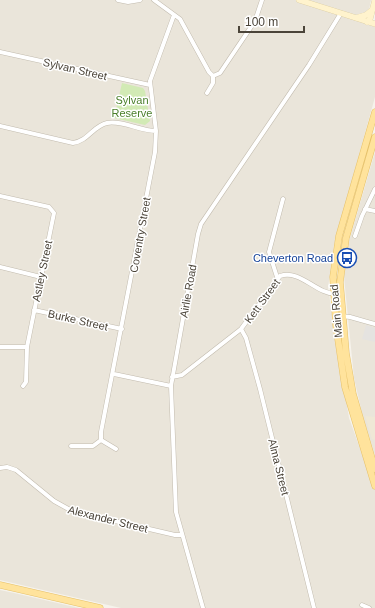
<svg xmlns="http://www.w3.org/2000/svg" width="375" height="608" font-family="Helvetica,sans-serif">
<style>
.residential{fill:#eae5da}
.education{fill:#efe8d6}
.green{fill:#d2eab5}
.parking{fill:#e5e3e0}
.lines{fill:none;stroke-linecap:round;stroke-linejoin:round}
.street-casing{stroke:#c2bbae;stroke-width:5}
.secondary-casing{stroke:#d6c79b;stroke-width:6}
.primary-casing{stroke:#e6c16a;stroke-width:7}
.street{stroke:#fff;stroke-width:4}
.secondary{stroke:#fff3cd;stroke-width:5.5}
.primary{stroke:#ffe39c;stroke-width:6}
.labels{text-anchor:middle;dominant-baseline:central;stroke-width:3;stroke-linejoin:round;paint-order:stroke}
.street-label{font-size:11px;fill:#4b4439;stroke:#fff}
.park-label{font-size:11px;fill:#4a7f2a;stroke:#fff}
.transit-label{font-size:11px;fill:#164399;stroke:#fff;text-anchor:end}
</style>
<rect width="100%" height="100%" fill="#f6f3ec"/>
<!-- residential -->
<path class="residential" d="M0 0H371L366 24 375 27V97L334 245 328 288 349 418 375 490V608H121L0 580Z
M375 152V456L362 413 354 378 344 277 349 241Z
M0 590 14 593 79 608H0Z"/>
<!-- education -->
<path class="education" d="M365 416 375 417V440L372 439Z"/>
<!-- green -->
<path class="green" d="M122 83 143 88 145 91 150 121 145 125 114 118Z"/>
<!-- parking -->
<path class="parking" d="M366 325 375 328V342L362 339Z"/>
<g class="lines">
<defs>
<path id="street" d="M118 0 128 2 140 0
M154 0 180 19 209 72 213 76
M0 52 150 85
M213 76 220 73 255 21 262 0
M207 93 213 83V76
M0 126 73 143C88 141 93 126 107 123 122 120 140 131 156 131
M0 196 49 207 54 213 27 347 26 382 23 386
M365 209 375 211
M355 236 362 216 375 189
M0 267 41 277
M277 277 269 252 283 199
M34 310 122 329
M340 316 350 317 375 324
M241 329 246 338 260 389 314 608
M0 347H27
M114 374 171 386
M172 377 182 375 241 329 280 276C300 269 316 294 336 294
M71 446H93L101 440
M116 449 101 440V432L155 152 156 131 150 81 174 15
M0 468 7 467 16 470 54 501 72 511 175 535H182
M362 605 369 608
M203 608 176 512 171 386 198 234 201 224 309 65 341 13"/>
<path id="secondary" d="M299 0 375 24
M356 18 366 15 371 11
M367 22 370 19 375 0"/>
<path id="primary" d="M375 112 339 236 333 277 336 325 345 387 375 486
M375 137 346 238 340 282 346 353 353 394 375 469
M0 585 100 608"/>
</defs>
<!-- street casing -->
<use href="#street" class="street-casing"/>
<!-- secondary casing -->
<use href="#secondary" class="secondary-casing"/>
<!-- primary casing -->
<use href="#primary" class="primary-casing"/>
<!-- street -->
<use href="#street" class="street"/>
<!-- secondary -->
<use href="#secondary" class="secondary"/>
<!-- primary -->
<use href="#primary" class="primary"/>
</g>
<!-- icons -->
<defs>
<symbol id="bus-ring" viewBox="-11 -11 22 22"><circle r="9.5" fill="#fff" stroke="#1a4fb4" stroke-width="1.5"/><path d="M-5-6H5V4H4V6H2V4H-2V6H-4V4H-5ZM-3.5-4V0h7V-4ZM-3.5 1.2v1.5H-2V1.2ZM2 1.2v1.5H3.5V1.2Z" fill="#1a4fb4"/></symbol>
</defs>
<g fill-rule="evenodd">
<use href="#bus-ring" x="336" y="247" width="22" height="22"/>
</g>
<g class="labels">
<!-- street labels -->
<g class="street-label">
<text transform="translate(75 69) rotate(13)">Sylvan Street</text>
<text transform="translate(140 235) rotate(-80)">Coventry Street</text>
<text transform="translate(42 271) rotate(-78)">Astley Street</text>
<text transform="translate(188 291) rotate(-80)">Airlie Road</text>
<text transform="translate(262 301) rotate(-54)">Kett Street</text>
<text transform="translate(336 311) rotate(-95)">Main Road</text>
<text transform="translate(78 320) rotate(13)">Burke Street</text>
<text transform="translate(279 467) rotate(76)">Alma Street</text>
<text transform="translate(108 519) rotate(14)">Alexander Street</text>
</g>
<!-- park labels -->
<g class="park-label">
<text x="132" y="100">Sylvan<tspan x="132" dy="13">Reserve</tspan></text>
</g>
<!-- transit labels -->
<g class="transit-label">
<text x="333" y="258">Cheverton Road</text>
</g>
</g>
<!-- scale -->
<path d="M239 26v6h65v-6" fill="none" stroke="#4b4439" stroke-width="2"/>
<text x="245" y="26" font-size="12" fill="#4b4439" stroke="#ffffff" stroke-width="3" paint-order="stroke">100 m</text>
</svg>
